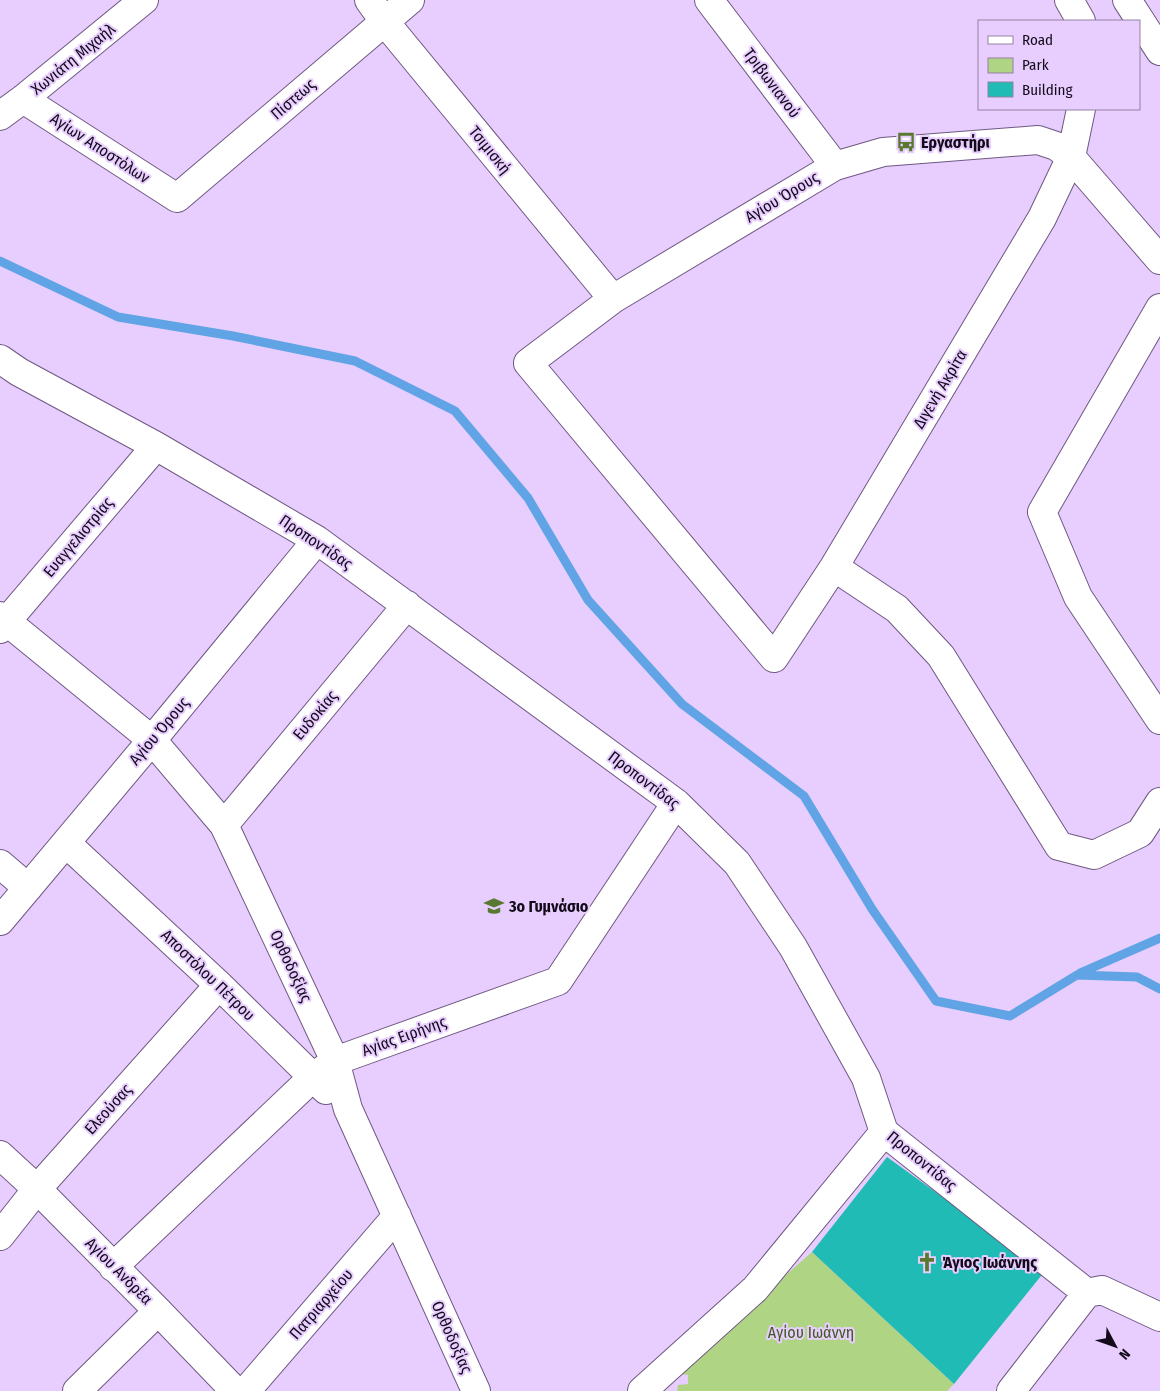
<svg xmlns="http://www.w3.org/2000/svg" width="1160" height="1391" font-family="'Fira Sans Condensed',sans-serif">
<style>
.green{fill:#aed484}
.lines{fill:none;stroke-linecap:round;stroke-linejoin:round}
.stream{stroke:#60a4e6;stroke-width:9}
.building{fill:#1fbbb4}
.street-casing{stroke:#6f5882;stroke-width:30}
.secondary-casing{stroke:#6f5882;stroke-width:30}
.street{stroke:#fff;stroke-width:28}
.secondary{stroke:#fff;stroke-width:28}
.labels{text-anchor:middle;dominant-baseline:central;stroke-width:4;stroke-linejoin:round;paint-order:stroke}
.street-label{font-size:16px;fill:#130a1a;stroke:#e8cefe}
.poi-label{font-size:16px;font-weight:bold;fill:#130a1a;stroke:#e8cefe;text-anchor:start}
.park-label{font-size:16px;fill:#405a1f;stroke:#e8cefe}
</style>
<rect width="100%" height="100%" fill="#e8cefe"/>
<!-- green -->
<path class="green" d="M812 1252 954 1384 947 1391H677L678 1385 688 1384V1375L674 1373Z"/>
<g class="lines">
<!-- stream -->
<path class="stream" d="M0 261 118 317 233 336 355 361 455 411 528 498 588 600 682 704 804 796 872 909 936 1001 1010 1016 1077 975 1137 977 1160 989
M1080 973 1160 938"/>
</g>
<!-- building -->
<path class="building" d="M887 1157 1045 1271 954 1384 812 1252Z"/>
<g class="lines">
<defs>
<path id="street" d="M369 0 384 21 613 299
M709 0 835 166
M1069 0 1081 21
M23 99 177 198 410 0
M1081 109 1071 157 1042 218 834 567 774 658 528 363 613 299 835 166 883 152 1038 140 1056 146 1071 157 1160 260
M0 116 23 99 144 0
M1160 308 1042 512 1078 597 1160 720
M0 359 19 372 156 446 317 540 676 803 737 863 793 947 866 1078 884 1132 1087 1293 1102 1290 1160 1317
M834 567 897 609 941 656 1059 846 1094 855 1140 833 1160 802
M0 616 152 740 224 825 335 1061 348 1109 476 1391
M0 629 156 446
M224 825 407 605
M66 843 219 985 326 1090
M0 864 28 888
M0 921 152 740 317 540
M0 1155 37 1189 158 1311 235 1391
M0 1236 37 1189 219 985
M113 1267 312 1078 335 1061 558 981 676 803
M77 1391 158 1311
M246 1391 397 1216
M642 1391 755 1289 884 1132
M1011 1391 1087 1293"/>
<path id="secondary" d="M1127 0 1160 51"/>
</defs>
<!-- street casing -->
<use href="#street" class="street-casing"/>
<!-- secondary casing -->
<use href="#secondary" class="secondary-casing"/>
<!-- street -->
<use href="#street" class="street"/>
<!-- secondary -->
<use href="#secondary" class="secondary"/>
</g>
<!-- icons -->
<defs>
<symbol id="bus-bare" viewBox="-9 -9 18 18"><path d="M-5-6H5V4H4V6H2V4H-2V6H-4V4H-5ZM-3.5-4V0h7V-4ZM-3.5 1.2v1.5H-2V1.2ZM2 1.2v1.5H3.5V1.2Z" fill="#597930" stroke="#e8cefe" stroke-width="2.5" paint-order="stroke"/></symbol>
<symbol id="school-bare" viewBox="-9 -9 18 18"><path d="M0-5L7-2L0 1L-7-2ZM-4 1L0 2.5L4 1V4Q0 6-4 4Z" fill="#597930" stroke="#e8cefe" stroke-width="2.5" paint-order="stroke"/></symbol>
<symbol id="church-bare" viewBox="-9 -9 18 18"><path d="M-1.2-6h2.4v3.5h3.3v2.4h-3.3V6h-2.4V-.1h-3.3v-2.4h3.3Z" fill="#597930" stroke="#e8cefe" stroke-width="2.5" paint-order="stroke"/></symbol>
</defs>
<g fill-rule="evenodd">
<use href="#bus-bare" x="892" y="128" width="28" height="28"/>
<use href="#school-bare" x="480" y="892" width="28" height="28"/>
<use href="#church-bare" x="913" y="1248" width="28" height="28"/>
</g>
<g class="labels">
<!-- street labels -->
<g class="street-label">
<text transform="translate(73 59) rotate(-39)">Χωνιάτη Μιχαήλ</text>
<text transform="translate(772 83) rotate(53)">Τριβωνιανού</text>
<text transform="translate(293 99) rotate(-41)">Πίστεως</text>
<text transform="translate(100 148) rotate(33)">Αγίων Αποστόλων</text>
<text transform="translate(490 150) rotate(51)">Τσιμισκή</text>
<text transform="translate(782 197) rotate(-31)">Αγίου Όρους</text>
<text transform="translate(940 389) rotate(-59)">Διγενή Ακρίτα</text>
<text transform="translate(78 537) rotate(-50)">Ευαγγελιστρίας</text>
<text transform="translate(316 542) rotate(34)">Προποντίδας</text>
<text transform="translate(315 715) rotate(-50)">Ευδοκίας</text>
<text transform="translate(159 731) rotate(-50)">Αγίου Όρους</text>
<text transform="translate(644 780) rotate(37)">Προποντίδας</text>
<text transform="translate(291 966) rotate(65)">Ορθοδοξίας</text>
<text transform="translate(208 975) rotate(44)">Αποστόλου Πέτρου</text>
<text transform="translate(404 1036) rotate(-20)">Αγίας Ειρήνης</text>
<text transform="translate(108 1109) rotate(-48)">Ελεούσας</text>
<text transform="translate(922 1161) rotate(39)">Προποντίδας</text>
<text transform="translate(119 1271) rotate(45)">Αγίου Ανδρέα</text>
<text transform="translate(321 1304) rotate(-49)">Πατριαρχείου</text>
<text transform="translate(452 1337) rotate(66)">Ορθοδοξίας</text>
</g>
<!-- poi labels -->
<g class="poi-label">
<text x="921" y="142">Εργαστήρι</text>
<text x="509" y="906">3ο Γυμνάσιο</text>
<text x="942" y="1262">Άγιος Ιωάννης</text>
</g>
<!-- park labels -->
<g class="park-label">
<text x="811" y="1332">Αγίου Ιωάννη</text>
</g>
</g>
<!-- legend -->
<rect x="978" y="20" width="162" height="90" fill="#e8cefe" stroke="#9380a3"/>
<rect x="988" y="36" width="25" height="8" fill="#ffffff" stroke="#9380a3"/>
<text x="1022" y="45" font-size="15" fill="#130a1a">Road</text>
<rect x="988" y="58" width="25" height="15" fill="#aed484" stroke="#9380a3"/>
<text x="1022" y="70" font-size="15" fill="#130a1a">Park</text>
<rect x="988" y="82" width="25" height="15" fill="#1fbbb4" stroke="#9380a3"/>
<text x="1022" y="95" font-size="15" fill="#130a1a">Building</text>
<!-- north arrow -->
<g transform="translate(1115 1346) rotate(131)" stroke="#e8cefe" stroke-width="4" paint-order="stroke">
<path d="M0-4L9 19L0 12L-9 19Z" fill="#130a1a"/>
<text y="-8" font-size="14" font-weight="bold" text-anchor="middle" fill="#130a1a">N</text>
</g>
</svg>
